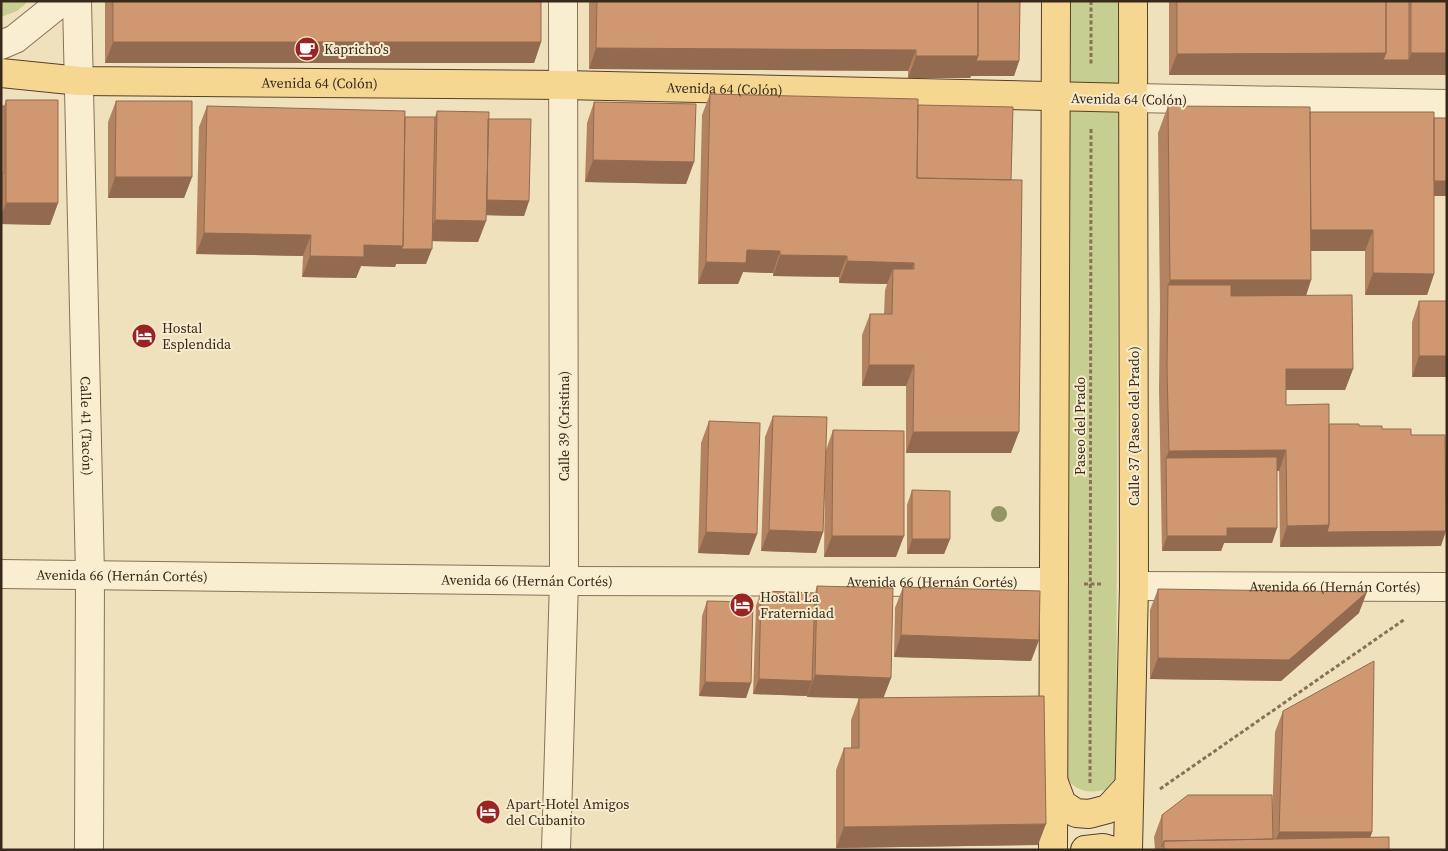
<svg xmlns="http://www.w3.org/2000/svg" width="1448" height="851" font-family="'Source Serif 4',serif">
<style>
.green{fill:#c7ce91}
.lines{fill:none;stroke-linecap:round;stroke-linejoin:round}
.minor-casing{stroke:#897156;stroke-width:30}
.tertiary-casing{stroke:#897156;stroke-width:30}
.primary-casing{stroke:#563f2a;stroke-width:30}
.path{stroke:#897156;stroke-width:3;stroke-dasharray:4 2.5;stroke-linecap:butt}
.minor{stroke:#faeed1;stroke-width:28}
.tertiary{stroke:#faeed1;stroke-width:28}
.primary{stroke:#f6d792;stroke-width:28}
.tree{fill:#949467}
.wall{fill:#b38361}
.shaded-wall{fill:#926a4f}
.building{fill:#d09871;stroke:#926a4f}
.labels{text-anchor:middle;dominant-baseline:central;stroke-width:4;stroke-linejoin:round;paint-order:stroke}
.poi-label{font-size:14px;fill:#37291b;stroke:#f7ebcd;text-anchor:start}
.street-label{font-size:14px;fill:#37291b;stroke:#f7ebcd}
</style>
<rect width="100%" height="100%" fill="#f0e1bd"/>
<!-- green -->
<path class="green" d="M1 1H29L17 11 1 17Z
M1070 1H1119L1116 778 1105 790C1089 793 1080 792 1068 781Z"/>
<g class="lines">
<defs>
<g id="minor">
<path id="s1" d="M77 1 90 574 89 850"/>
<path d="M1134 98 1447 104"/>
<path id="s2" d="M1 574 564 581 1054 582"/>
<path id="s3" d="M1134 586 1447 587"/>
<path d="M556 850 564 581 563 1"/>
</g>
<path id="tertiary" d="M1 45 15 39 56 6 58 1"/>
<g id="primary">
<path id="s4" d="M1 73 80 81 563 85 1134 98"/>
<path d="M1053 780 1062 804 1076 813 1089 814 1108 809 1129 786"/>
<path d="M1053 850 1056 1"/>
<path d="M1085 850 1103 848 1110 850"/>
<path d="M1128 850 1134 586 1133 1"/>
</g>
</defs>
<!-- minor casing -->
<use href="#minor" class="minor-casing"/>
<!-- tertiary casing -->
<use href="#tertiary" class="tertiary-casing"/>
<!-- primary casing -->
<use href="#primary" class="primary-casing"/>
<!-- path -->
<path class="path" d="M1091 1V66
M1084 584H1103
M1090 783 1091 127
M1160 789 1405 619"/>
<!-- minor -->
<use href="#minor" class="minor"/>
<!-- tertiary -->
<use href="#tertiary" class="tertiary"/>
<!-- primary -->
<use href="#primary" class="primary"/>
</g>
<!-- trees -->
<circle class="tree" cx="999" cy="514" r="8"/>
<!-- wall -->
<path class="wall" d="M105 1H541V42L534 63H105Z
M589 1H1020L1019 61 1014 76H971L970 78H908V71L589 69Z
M1169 1H1447V75H1169Z
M710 94 918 105 1011 180V453H906V386H862V335L870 314H884L885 290 887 284 839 283V277L773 276V273L743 272 738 284H698L702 115Z
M6 100 58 203 50 225 1 224V106H4Z
M116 101 192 177 184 198H108V122Z
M594 102 694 162 686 184 585 182 587 123Z
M207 106 405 117H435L437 111 488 119 529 201 524 216 486 215V221L478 242 432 241 426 264H396L395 267 361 266 356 278 302 277 303 256 196 254 199 127Z
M1168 106 1310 112 1434 196V274L1427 295H1365V251H1311V280L1306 296 1353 369 1345 390H1286V405L1329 424 1382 429 1411 435 1441 546 1280 547 1279 471H1277V528L1272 543H1224L1221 551H1162L1159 389 1160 306 1158 133Z
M1419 301H1447L1412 377V322Z
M773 416 826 450 833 430 896 557H824L825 484 823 532 816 553 761 551 765 437Z
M709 421 757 534 749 555 698 553 701 443Z
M912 490 950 539 944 554H907V505Z
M817 586 891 678 883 698 1038 845 836 848V770L844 748H851V720L859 698 807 697V696L753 694 756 606 761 591 815 593Z
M903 587 1039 640 1031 661 894 657 895 608Z
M1158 589 1359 613 1281 681 1150 679V610Z
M707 601 751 683 746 698 699 696 702 616Z
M1283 711 1372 832 1370 838 1389 850H1155L1154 837 1162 815 1272 818 1275 732Z"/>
<!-- shaded-wall -->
<path class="shaded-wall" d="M113 42H541L534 63H105Z
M596 48 916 50 908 71 589 69Z
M1386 53 1409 60 1411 53H1447V75H1169L1177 54Z
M916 56H978L1019 61 1014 76H971L970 78H908Z
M593 160 694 162 686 184 585 182Z
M115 177H192L184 198H108Z
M1432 181H1447V196H1427Z
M485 200 529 201 524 216 479 215Z
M6 203H58L50 225 1 224V216Z
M435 220 486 221 478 242 427 241Z
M1309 230H1373L1365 251H1301Z
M204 233 311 235 303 256 196 254Z
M364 245 403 246 432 249 426 264H396L395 267 361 266 356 278 302 277 310 256Z
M747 250 780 251 773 273 743 272 738 284H698L706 262Z
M780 255 847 256 839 277 773 276Z
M847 261 914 263 907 284 893 269 887 284 839 283Z
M1373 273 1434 274 1427 295H1365Z
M1170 280H1311L1302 307 1168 306V285Z
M1419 356H1447V377H1412Z
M869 365H914L906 386H862Z
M1286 369H1353L1345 390H1278Z
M913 432H1019L1011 453H906Z
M1286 450 1279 471 1167 473 1166 458 1169 451Z
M1329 525 1446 531 1441 546 1280 547 1287 526Z
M1227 528H1277L1272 543H1224L1221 551H1162L1167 536Z
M769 530 823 532 816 553 761 551Z
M706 532 757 534 749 555 698 553Z
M832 536H904L896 557H824Z
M912 539H950L944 554H907Z
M1367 592 1359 613 1281 681 1150 679 1158 658Z
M901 635 1039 640 1031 661 894 657Z
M815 675 891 678 883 699 807 697Z
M759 679 812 681 807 696 753 694Z
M705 682 751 683 746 698 699 696Z
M1046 824 1038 845 836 848 844 827Z
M1279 832H1372L1366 850H1272Z"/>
<!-- building -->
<path class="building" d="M113 1H541V42H113Z
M597 1H978V56H916V50L596 48Z
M978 1H1020L1019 61H976L978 56Z
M1177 1H1386V53L1177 54Z
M1386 1H1409V60H1383L1386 53Z
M1411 1H1447V53H1411Z
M710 94 918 99 917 178 1022 180 1019 432H913L914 365H869L870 314H892L893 269H914V263L847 261V256L780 255V251L747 250 746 263 706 262Z
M6 100H58V203H6Z
M116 101H192V177H115Z
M594 102 696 104 694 162 593 160Z
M918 105 1013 107 1011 180 917 178Z
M1 106H4V173H1Z
M207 106 405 111 403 246 364 245V257L310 256 311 235 204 233Z
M1168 106 1310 107 1311 280H1170Z
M437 111 489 112 486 221 435 220Z
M1310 112H1434V274L1373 273V230H1311Z
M405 117H435L432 249H401L403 246Z
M1434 118H1447V181H1434Z
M488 119H531L529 201 487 200Z
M1168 285H1231V296L1352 295 1353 369H1286V405L1329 404V525L1287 526 1286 450 1169 451 1167 368Z
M1419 301H1447V356H1419Z
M773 416 827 417 823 532 769 530Z
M709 421 760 423 757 534 706 532Z
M1329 424H1359V426H1382V429H1411V435H1445L1446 531 1327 532 1329 525Z
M833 430 904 431V536H832Z
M1277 457V528H1227V536H1167L1166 458Z
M912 490 950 491V539H912Z
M817 586 893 588 891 678 815 675Z
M903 587 1040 591 1039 640 901 635Z
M1158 589 1367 592 1289 660 1158 658Z
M761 591 815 593 812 681 759 679Z
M707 601 753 602 751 683 705 682Z
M1374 661 1372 832H1279L1283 711Z
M1044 696 1046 824 844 827V748H859V698Z
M1188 795H1272L1273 839 1164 841 1162 847V815Z
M1389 837V850H1164V841Z"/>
<!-- icons -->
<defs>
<symbol id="cafe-disc" viewBox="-11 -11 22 22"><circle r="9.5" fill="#9a2324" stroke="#f7ebcd"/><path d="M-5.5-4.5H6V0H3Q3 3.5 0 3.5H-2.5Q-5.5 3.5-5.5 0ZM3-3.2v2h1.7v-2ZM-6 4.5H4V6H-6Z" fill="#fff"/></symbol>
<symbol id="hotel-disc" viewBox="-11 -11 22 22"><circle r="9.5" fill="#9a2324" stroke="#f7ebcd"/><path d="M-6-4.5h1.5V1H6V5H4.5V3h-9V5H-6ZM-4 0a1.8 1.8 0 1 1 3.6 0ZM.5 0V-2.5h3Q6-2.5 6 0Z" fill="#fff"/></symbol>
</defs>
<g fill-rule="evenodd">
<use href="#cafe-disc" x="293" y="35" width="28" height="28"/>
<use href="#hotel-disc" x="130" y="322" width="28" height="28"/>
<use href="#hotel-disc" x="728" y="591" width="28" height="28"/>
<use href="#hotel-disc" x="474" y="798" width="28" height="28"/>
</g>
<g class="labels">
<!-- poi labels -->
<g class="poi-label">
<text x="324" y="49">Kapricho's</text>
<text x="162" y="328">Hostal<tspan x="162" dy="16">Esplendida</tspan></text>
<text x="760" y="597">Hostal La<tspan x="760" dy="16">Fraternidad</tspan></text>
<text x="506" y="804">Apart-Hotel Amigos<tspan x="506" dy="16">del Cubanito</tspan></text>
</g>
<!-- street labels -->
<g class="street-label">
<text stroke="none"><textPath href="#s4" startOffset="319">Avenida 64 (Colón)</textPath></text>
<text stroke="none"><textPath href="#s4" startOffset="724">Avenida 64 (Colón)</textPath></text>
<text transform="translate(1129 99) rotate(1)">Avenida 64 (Colón)</text>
<text stroke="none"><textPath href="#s1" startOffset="425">Calle 41 (Tacón)</textPath></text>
<text transform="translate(564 426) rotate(-90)">Calle 39 (Cristina)</text>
<text transform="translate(1080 426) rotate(-90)">Paseo del Prado</text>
<text transform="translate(1134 426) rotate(-90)">Calle 37 (Paseo del Prado)</text>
<text stroke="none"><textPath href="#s2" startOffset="121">Avenida 66 (Hernán Cortés)</textPath></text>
<text stroke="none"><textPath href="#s2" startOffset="526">Avenida 66 (Hernán Cortés)</textPath></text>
<text stroke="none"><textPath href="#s2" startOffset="931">Avenida 66 (Hernán Cortés)</textPath></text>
<text stroke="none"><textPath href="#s3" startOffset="201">Avenida 66 (Hernán Cortés)</textPath></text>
</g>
</g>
<!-- border -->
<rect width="1448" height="851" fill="none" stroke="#37291b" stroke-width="5"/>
</svg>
